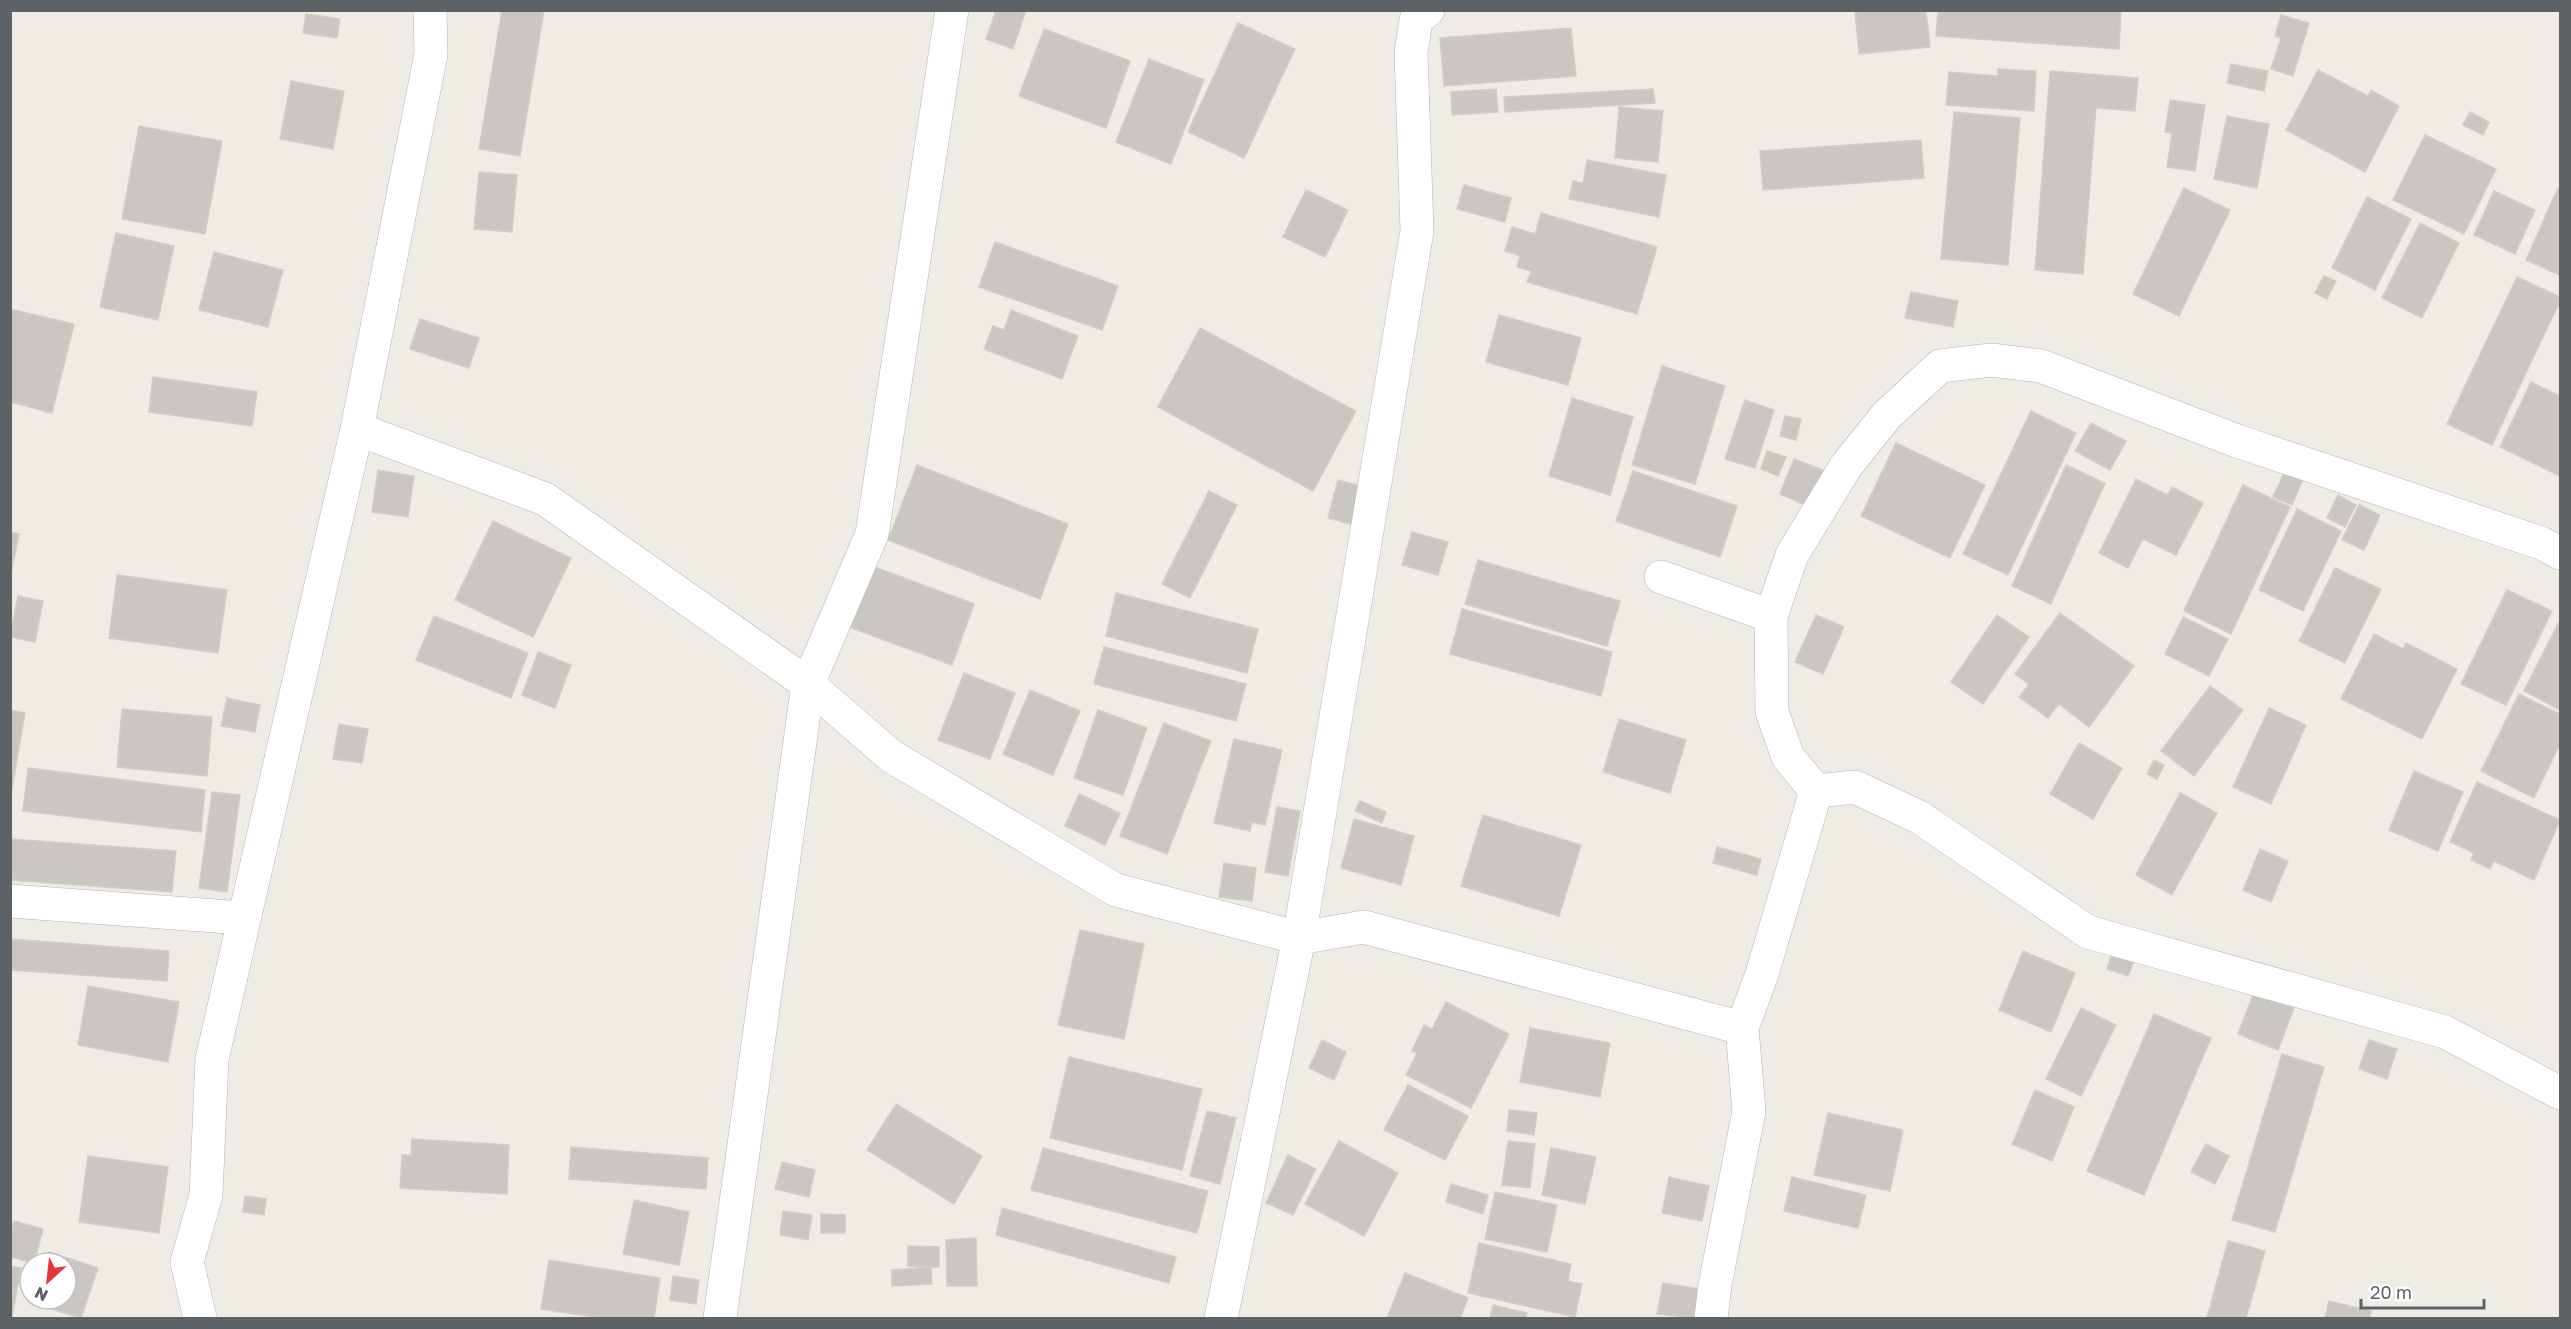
<svg xmlns="http://www.w3.org/2000/svg" width="2571" height="1329" font-family="'Golos Text',sans-serif">
<style>
.building{fill:#cac7c3;stroke:#d4cdc4;stroke-width:1.5}
.lines{fill:none;stroke-linecap:round;stroke-linejoin:round}
.minor-casing{stroke:#b1b4b8;stroke-width:34}
.minor{stroke:#fff;stroke-width:33}
</style>
<rect width="100%" height="100%" fill="#efece6"/>
<!-- building -->
<path class="building" d="M502 10H544L520 156 479 149Z
M996 10H1026L1013 49 986 39Z
M1855 10H1926L1930 47 1859 54Z
M1938 10H2121L2119 49 1936 36Z
M306 14 340 19 337 38 303 33Z
M2281 15 2309 23 2293 76 2271 69 2281 38 2275 36Z
M1238 23 1295 49 1244 158 1188 132Z
M1571 28 1576 76 1444 86 1440 38Z
M1044 29 1130 61 1106 128 1019 96Z
M1149 59 1204 80 1171 164 1116 142Z
M2231 64 2268 71 2264 91 2227 83Z
M1998 69 2036 71 2034 111 1946 105 1949 72 1998 76Z
M2318 70 2368 96 2371 90 2399 106 2365 172 2286 130Z
M2050 71 2138 78 2135 111 2096 108 2083 274 2035 270Z
M291 81 344 91 333 149 280 139Z
M1496 89 1498 112 1452 115 1451 92Z
M1653 89 1655 103 1505 112 1504 97Z
M2170 100 2205 105 2195 171 2167 167 2172 133 2165 132Z
M1619 107 1663 111 1658 162 1615 158Z
M1954 112 2020 118 2008 265 1941 259Z
M2470 112 2489 122 2483 135 2463 125Z
M2227 116 2269 124 2257 188 2214 179Z
M139 126 222 141 205 234 122 219Z
M2425 135 2496 169 2464 234 2393 200Z
M1921 140 1924 178 1763 190 1760 151Z
M1587 160 1666 175 1659 217 1569 199 1573 181 1583 183Z
M479 172 517 175 512 232 474 229Z
M1464 185 1511 198 1505 222 1457 209Z
M2184 188 2230 210 2179 316 2133 294Z
M2558 188 2560 190V275L2526 260Z
M1306 190 1348 210 1325 257 1283 237Z
M2494 191 2535 210 2515 254 2474 235Z
M2367 197 2411 219 2375 290 2332 268Z
M1541 213 1657 247 1637 314 1527 282 1531 271 1517 267 1520 256 1505 251 1512 227 1535 234Z
M2420 223 2459 243 2422 318 2382 298Z
M116 233 174 246 158 320 100 307Z
M995 242 1118 286 1102 330 979 287Z
M214 252 283 270 268 327 199 310Z
M2324 276 2336 281 2327 299 2315 293Z
M2517 277 2560 297V301L2492 445 2447 424Z
M1911 292 1958 301 1953 327 1905 318Z
M10 309 74 324 52 413 10 402Z
M1011 310 1078 336 1062 379 984 349 993 326 1004 330Z
M1499 315 1581 338 1568 385 1486 362Z
M420 319 479 338 469 368 410 349Z
M1200 328 1356 411 1313 491 1158 407Z
M1662 366 1725 386 1695 484 1632 465Z
M153 377 257 392 252 426 149 412Z
M2531 382 2560 396V476L2500 447Z
M1572 398 1633 417 1610 495 1549 476Z
M1745 400 1774 410 1755 468 1725 459Z
M2031 411 2076 433 2008 575 1963 554Z
M1785 416 1801 419 1796 440 1780 436Z
M2091 423 2126 441 2110 470 2075 451Z
M1896 443 1985 485 1950 558 1861 516Z
M1767 451 1786 457 1778 476 1761 469Z
M1794 459 1825 471 1810 507 1780 494Z
M917 465 1068 524 1040 599 888 540Z
M2066 465 2105 483 2051 604 2012 586Z
M378 470 414 476 408 517 372 512Z
M1633 471 1737 506 1720 557 1616 521Z
M2285 471 2303 479 2292 505 2273 497Z
M2136 479 2167 495 2172 487 2203 503 2176 555 2143 539 2128 568 2099 553Z
M1338 480 1361 486 1351 524 1328 518Z
M2243 485 2290 507 2231 634 2184 611Z
M1209 491 1237 505 1190 598 1162 584Z
M2338 495 2356 505 2345 527 2327 518Z
M2359 505 2380 515 2364 550 2342 540Z
M2297 509 2341 531 2303 611 2259 590Z
M493 521 571 558 533 637 455 600Z
M10 532 19 534 10 578Z
M1412 532 1448 542 1438 575 1402 565Z
M1478 560 1620 601 1607 646 1465 604Z
M864 563 974 604 952 665 841 624Z
M2335 568 2381 589 2345 663 2299 641Z
M117 575 227 590 218 653 109 638Z
M2507 590 2552 611 2506 705 2461 684Z
M1116 593 1258 629 1247 673 1106 636Z
M18 596 43 601 35 642 10 637Z
M1462 609 1612 652 1601 696 1450 654Z
M2060 613 2134 666 2089 727 2059 704 2048 718 2019 697 2029 684 2015 674Z
M1816 615 1844 627 1823 674 1795 662Z
M1997 615 2029 637 1983 704 1951 682Z
M434 616 528 653 511 698 416 660Z
M2183 617 2228 639 2209 676 2165 654Z
M2560 620V710L2524 691Z
M2374 634 2403 649 2406 643 2457 669 2422 739 2341 699Z
M1104 647 1246 684 1236 721 1094 684Z
M538 652 571 665 555 708 522 695Z
M964 673 1015 693 990 759 938 740Z
M2210 686 2243 710 2194 776 2161 751Z
M1030 690 1080 711 1053 775 1003 754Z
M2519 694 2560 714V744L2534 798 2481 771Z
M227 698 260 705 255 732 221 726Z
M2269 708 2306 725 2271 804 2233 787Z
M122 709 212 717 207 776 117 767Z
M10 710 25 713 10 800Z
M1098 710 1147 728 1123 795 1074 778Z
M1619 719 1686 740 1670 793 1603 772Z
M1164 723 1211 741 1167 854 1120 836Z
M339 724 368 729 362 763 333 759Z
M1234 739 1282 750 1265 825 1252 822 1250 831 1214 823Z
M2079 743 2122 768 2093 819 2050 794Z
M2154 760 2164 765 2157 779 2147 774Z
M28 768 205 790 201 832 23 811Z
M2414 771 2463 792 2438 851 2389 830Z
M2477 782 2560 820 2534 880 2494 861 2490 869 2471 860 2474 853 2450 842Z
M212 792 240 795 227 892 199 888Z
M2180 793 2217 813 2172 895 2136 875Z
M1079 794 1120 813 1105 845 1065 826Z
M1360 801 1386 812 1382 823 1355 811Z
M1277 807 1300 811 1288 876 1265 872Z
M1483 815 1581 845 1559 916 1461 886Z
M1354 819 1414 836 1401 885 1341 868Z
M10 839 176 851 172 892 10 880Z
M1717 847 1761 859 1757 875 1713 863Z
M2260 849 2288 861 2271 902 2243 890Z
M1224 863 1256 868 1252 901 1219 897Z
M1080 930 1144 944 1124 1039 1058 1025Z
M10 939 169 951 167 981 10 970Z
M2023 951 2075 973 2051 1032 1999 1010Z
M2112 953 2134 961 2128 976 2107 969Z
M88 986 179 1002 168 1062 78 1045Z
M2254 992 2294 1008 2278 1050 2238 1034Z
M1446 1002 1509 1034 1471 1108 1406 1075 1417 1053 1412 1051 1424 1025 1432 1029Z
M2081 1008 2116 1025 2081 1096 2046 1079Z
M2154 1014 2211 1038 2144 1195 2087 1171Z
M1530 1028 1610 1043 1600 1097 1520 1082Z
M1322 1040 1346 1052 1334 1080 1309 1068Z
M2369 1040 2397 1049 2387 1079 2359 1069Z
M2282 1054 2324 1067 2275 1232 2232 1220Z
M1069 1057 1202 1089 1182 1170 1050 1138Z
M1408 1085 1468 1116 1445 1160 1384 1130Z
M2035 1090 2074 1107 2052 1161 2012 1144Z
M896 1104 982 1156 954 1204 867 1150Z
M1509 1110 1537 1113 1534 1135 1507 1131Z
M1207 1111 1236 1118 1220 1184 1190 1176Z
M1828 1113 1903 1130 1890 1191 1814 1175Z
M412 1139 509 1145 507 1194 400 1188 402 1155H411Z
M1339 1141 1398 1173 1364 1236 1305 1204Z
M1508 1141 1535 1144 1530 1188 1502 1185Z
M2206 1144 2229 1156 2215 1184 2191 1172Z
M571 1147 708 1158 706 1189 569 1179Z
M1043 1148 1208 1191 1197 1233 1031 1190Z
M1551 1148 1596 1157 1585 1204 1542 1195Z
M1288 1155 1316 1169 1293 1215 1266 1203Z
M88 1156 168 1167 159 1233 79 1222Z
M782 1162 815 1170 809 1197 775 1189Z
M1669 1177 1709 1186 1702 1221 1662 1213Z
M1792 1177 1866 1195 1858 1228 1784 1211Z
M1451 1184 1488 1195 1483 1214 1446 1202Z
M1495 1192 1557 1205 1547 1252 1485 1239Z
M245 1196 266 1199 264 1215 243 1212Z
M634 1200 689 1212 679 1265 623 1254Z
M1002 1208 1176 1257 1169 1283 996 1235Z
M783 1211 812 1215 808 1240 780 1235Z
M821 1214 845 1215V1233H821Z
M14 1221 43 1229 34 1263 10 1257V1234Z
M976 1238 977 1286H947L946 1240Z
M2228 1241 2265 1251 2246 1318H2207Z
M1479 1243 1571 1264 1568 1281 1582 1284 1575 1317 1468 1293Z
M908 1246 939 1247V1267L908 1266Z
M49 1252 98 1268 81 1318 32 1303 33 1299H66V1263H45Z
M549 1260 660 1278 654 1318H602L541 1309Z
M10 1266 21 1268 12 1317H10Z
M931 1267 932 1284 892 1286V1270Z
M1405 1273 1468 1298 1460 1318H1387Z
M673 1276 699 1280 696 1304 670 1300Z
M1663 1283 1700 1289 1695 1318 1657 1314Z
M2329 1301 2371 1311 2370 1318H2325Z
M1493 1305 1527 1313 1526 1318H1490Z"/>
<g class="lines">
<defs>
<path id="minor" d="M357 429 545 499 808 684 891 756 1116 890 1299 938 1364 927 1742 1028 1762 974 1816 791
M1661 577 1771 616 1772 712 1788 757 1816 791 1855 787 1919 817 2088 932 2445 1032 2560 1093
M1771 616 1792 555 1846 466 1887 415 1940 366 1991 360 2041 366 2237 441 2541 543 2560 553
M10 901 243 918
M200 1318 187 1262 206 1195 212 1059 357 429 431 54 430 10
M720 1318 808 684 872 534 952 10
M1221 1318 1299 938 1417 231 1411 53 1416 20 1428 10
M1711 1318 1715 1285 1749 1111 1742 1028"/>
</defs>
<!-- minor casing -->
<use href="#minor" class="minor-casing"/>
<!-- minor -->
<use href="#minor" class="minor"/>
</g>
<!-- border -->
<rect width="2571" height="1329" fill="none" stroke="#5d6266" stroke-width="24"/>
<!-- north arrow -->
<g transform="translate(48 1281) rotate(207)"><circle r="28" fill="#ffffff" stroke="#bec0c2" stroke-width="1.5"/>
<path d="M0-4.5L10 22L0 15L-10 22Z" fill="#e5363b"/>
<text y="-9" font-size="16" font-weight="bold" text-anchor="middle" fill="#5d6266">N</text>
</g>
<!-- scale -->
<path d="M2361 1299v9h123v-9" fill="none" stroke="#5d6266" stroke-width="3"/>
<text x="2370" y="1299" font-size="18" fill="#5d6266" stroke="#ffffff" stroke-width="4.5" paint-order="stroke">20 m</text>
</svg>
